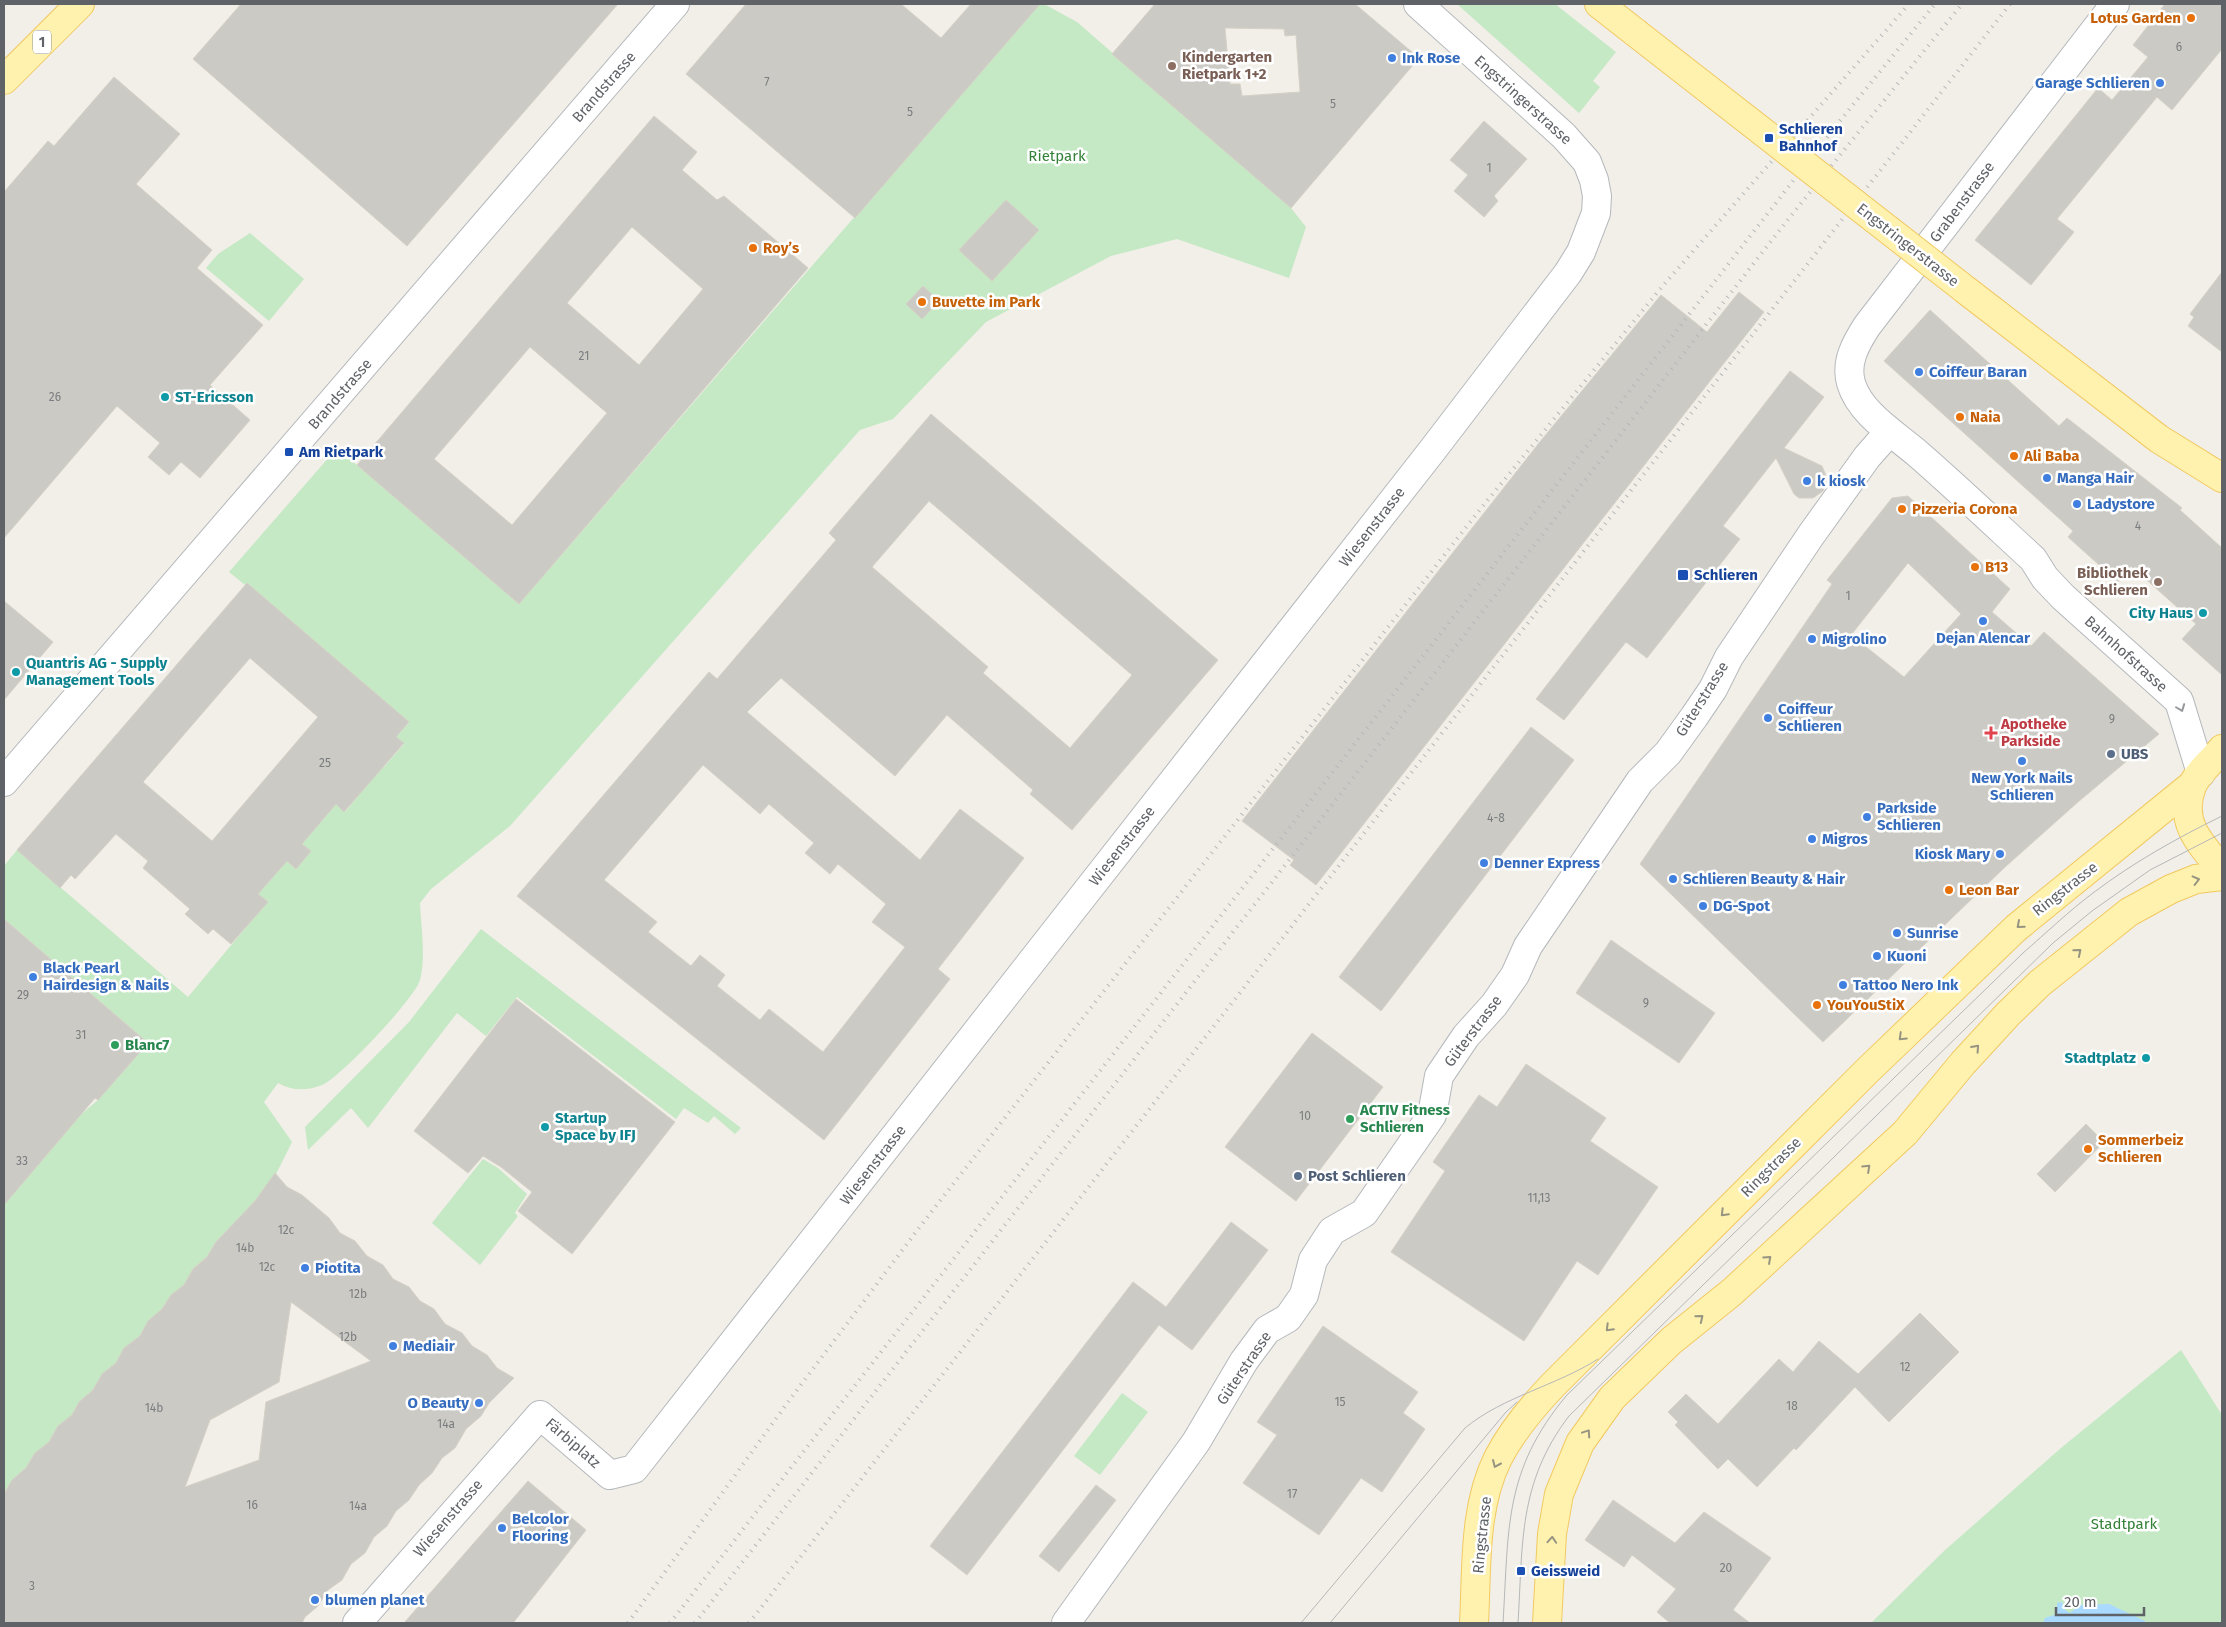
<svg xmlns="http://www.w3.org/2000/svg" width="2226" height="1627" font-family="'Fira Sans',sans-serif">
<style>
.green{fill:#c5e8c5}
.water{fill:#aadaff}
.building{fill:#cccac5;stroke:#d6d1c6;fill-rule:evenodd}
.lines{fill:none;stroke-linecap:round;stroke-linejoin:round}
.minor-casing{stroke:#b5b8bc;stroke-width:30}
.major-casing{stroke:#f2c960;stroke-width:30}
.minor{stroke:#fff;stroke-width:28}
.major{stroke:#fff2af;stroke-width:28}
.tram{stroke:#b6b7b8;stroke-width:1}
.rail{stroke:#b6b7b8;stroke-width:4;stroke-dasharray:1 6;stroke-linecap:butt}
.major-bridge-casing{stroke:#f2c960;stroke-width:30;stroke-linecap:butt}
.major-bridge{stroke:#fff2af;stroke-width:28}
.oneway{stroke:#979a9d}
.oneway2{stroke:#979581}
.food-dot{fill:#e8710a;stroke:#fff;stroke-width:2}
.shop-dot{fill:#3f7fe0;stroke:#fff;stroke-width:2}
.education-dot{fill:#8d6e63;stroke:#fff;stroke-width:2}
.transit-dot{fill:#1a4fb4;stroke:#fff;stroke-width:2}
.culture-dot{fill:#0f9aa8;stroke:#fff;stroke-width:2}
.health-dot{fill:#e0444e;stroke:#fff;stroke-width:2}
.service-dot{fill:#5c6f8a;stroke:#fff;stroke-width:2}
.leisure-dot{fill:#2e9e5b;stroke:#fff;stroke-width:2}
.labels{text-anchor:middle;dominant-baseline:central;stroke-width:5;stroke-linejoin:round;paint-order:stroke}
.number-label{font-size:12px;fill:#7a7d7f}
.shield{fill:#fff;stroke:#8f9295;stroke-width:1}
.shield-label{font-size:14px;font-weight:bold;fill:#5f6368}
.food-label{font-size:15px;font-weight:bold;fill:#c56008;stroke:#fff;text-anchor:start}
.education-label{font-size:15px;font-weight:bold;fill:#785e54;stroke:#fff;text-anchor:start}
.shop-label{font-size:15px;font-weight:bold;fill:#366cbe;stroke:#fff;text-anchor:start}
.street-label{font-size:15px;fill:#5f6368;stroke:#fff}
.transit-label{font-size:15px;font-weight:bold;fill:#164399;stroke:#fff;text-anchor:start}
.park-label{font-size:15px;fill:#348238;stroke:#fff}
.culture-label{font-size:15px;font-weight:bold;fill:#0d838f;stroke:#fff;text-anchor:start}
.health-label{font-size:15px;font-weight:bold;fill:#be3a42;stroke:#fff;text-anchor:start}
.service-label{font-size:15px;font-weight:bold;fill:#4e5e75;stroke:#fff;text-anchor:start}
.leisure-label{font-size:15px;font-weight:bold;fill:#27864d;stroke:#fff;text-anchor:start}
</style>
<rect width="100%" height="100%" fill="#f1efe8"/>
<!-- green -->
<path class="green" d="M1039 4H1044L1077 22 1291 208 1306 227 1289 278 1177 239 1111 256 986 322 893 419 860 430 510 826 431 889 420 903C421 927 426 957 420 980 415 998 340 1078 322 1085 307 1091 292 1091 278 1083L264 1102 292 1142 276 1174 255 1201 216 1242 207 1257 193 1269 184 1285 171 1295 162 1309 148 1321 140 1336 124 1348 116 1363 102 1374 93 1390 79 1402 72 1415 58 1426 49 1442 35 1453 26 1468 12 1480 4 1494V1205L78 1117 98 1100 148 1043 4 919V866L17 850 188 997 267 902 258 894 287 861 295 868 311 851 302 844 336 804 345 812 359 795 351 788 375 760 384 767 404 744 396 737 409 723 247 583 245 585 229 572 337 448 519 604Z
M1457 4H1555L1616 52 1593 81 1600 87 1579 113Z
M250 233 304 279 269 321 206 268 218 254Z
M481 929 741 1128 735 1134 714 1116 708 1123 684 1108 676 1119 517 997 486 1036 457 1013 368 1128 351 1108 308 1150 305 1127 409 1022Z
M483 1159 498 1168 527 1194 515 1213 518 1216 480 1265 432 1223Z
M2181 1350 2222 1415V1623H1871L1944 1551 2061 1448Z
M1122 1393 1148 1412 1100 1475 1074 1456Z"/>
<!-- water -->
<path class="water" d="M2062 1602 2065 1610 2070 1613 2080 1605 2109 1604 2145 1621V1623H2043L2045 1618 2057 1614V1603Z"/>
<!-- building -->
<path class="building" d="M241 4H618L407 246 193 59Z
M746 4H901L941 38 971 4H1040L855 218 686 74Z
M1155 4H1355L1419 58 1291 208 1112 54ZM1225 28 1284 29 1285 36 1296 35 1300 92 1242 96 1240 84H1230Z
M2165 4H2222V49L2172 110 2157 97 2057 219 2074 232 2031 285 1975 240 2098 88 2112 100 2148 57 2133 45Z
M114 77 180 134 136 184 212 250 197 268 263 325 210 385 250 420 200 478 181 462 169 475 148 457 160 443 117 406 4 538V192L48 141 54 146Z
M654 116 697 152 682 170 717 200 724 196 808 268 519 604 357 465ZM632 227 703 289 639 365 567 303ZM530 347 607 413 512 525 434 459Z
M1484 121 1527 159 1494 196 1498 201 1484 217 1454 191 1468 175 1450 160Z
M1006 200 1039 230 992 281 959 250Z
M2222 272V352L2188 326 2194 317 2190 314Z
M923 286 939 301 922 319 906 304Z
M1739 292 1764 312 1316 885 1290 865 1294 860 1242 821 1539 443 1661 295 1707 332Z
M1930 310 2059 426 2067 418 2182 508 2180 510 2222 548V675L2182 639 2196 624 2131 566 2118 582 2068 537 2073 531 1884 361Z
M1790 371 1824 397 1784 448 1822 466 1827 478 1823 491 1813 498H1799L1794 494 1776 458 1723 526 1740 539 1647 658 1626 642 1564 720 1536 699Z
M931 414 1218 660 1072 830 1030 794 1033 790 947 715 895 776 781 678 747 712 920 860 960 809 1024 858 938 969 950 979 824 1140 517 896 709 672 717 679 836 540 829 533ZM929 501 1132 675 1070 748 983 673 988 667 872 567ZM703 765 760 814 769 804 814 843 805 853 830 874 838 864 886 904 872 922 905 947 823 1052 769 1009 760 1020 717 986 725 975 700 955 691 966 648 932 657 922 604 880Z
M1908 496 2010 589 1992 612 2031 646 2044 632 2159 734 2078 802 2004 868 1823 1042 1640 864 1832 584 1827 580 1892 498ZM1908 563 1961 614 1904 677 1851 635Z
M247 583 409 722 396 737 404 743 344 812 336 804 302 844 311 851 296 869 287 861 258 894 268 902 231 944 213 929 208 934 185 914 190 909 143 868 148 861 116 834 75 879 71 875 60 888 17 850ZM250 658 318 717 212 841 143 782Z
M4 601 53 642 4 700Z
M1531 727 1574 760 1381 1011 1339 977Z
M4 919 148 1043 98 1100 95 1098 4 1205Z
M1611 940 1715 1013 1679 1063 1576 993Z
M516 999 675 1122 572 1254 518 1211 532 1192 501 1167 483 1156 468 1173 414 1131Z
M1312 1033 1383 1087 1296 1201 1225 1147Z
M1526 1064 1606 1118 1590 1141 1658 1187 1598 1275 1577 1261 1524 1341 1391 1252 1445 1171 1433 1162 1479 1095 1497 1107Z
M2086 1124 2104 1142 2055 1192 2037 1174Z
M275 1173 287 1187 302 1195 329 1218 340 1233 355 1241 367 1256 383 1265 393 1279 409 1287 420 1301 434 1309 445 1324 462 1333 472 1346 487 1355 497 1368 514 1378 489 1403 481 1416 466 1429 455 1448 442 1458 432 1473 419 1485 409 1500 396 1511 387 1526 374 1537 365 1553 351 1564 342 1580 328 1590 318 1606 305 1617 302 1623H4V1494L12 1480 26 1468 35 1453 49 1442 58 1426 72 1415 79 1402 93 1390 102 1374 116 1363 124 1348 140 1336 148 1321 162 1309 171 1295 184 1285 193 1269 207 1257 216 1242 255 1201ZM291 1302 371 1361 266 1402 259 1460 185 1487 210 1420 279 1382Z
M1231 1222 1268 1250 1192 1350 1159 1325 967 1575 930 1546 1133 1282 1166 1307Z
M1920 1313 1959 1352 1889 1422 1855 1387 1796 1450 1794 1448 1757 1487 1728 1459 1718 1469 1675 1425 1678 1422 1668 1412 1686 1394 1718 1424 1779 1359 1793 1372 1819 1341 1858 1374Z
M1323 1326 1418 1392 1403 1413 1425 1429 1382 1492 1361 1478 1319 1535 1243 1483 1277 1435 1257 1422Z
M528 1481 586 1530 513 1623H404Z
M1096 1485 1116 1500 1059 1572 1039 1556Z
M1613 1500 1675 1543 1704 1512 1771 1558 1733 1610 1750 1623H1670L1657 1612 1676 1589 1632 1555 1624 1567 1585 1540Z"/>
<g class="lines">
<defs>
<path id="minor" d="M2115 4 1867 326C1856 343 1845 362 1851 383 1860 414 1895 434 1918 454 1957 488 1995 524 2033 559L2045 578 2063 597 2179 701 2201 773
M4 782 675 4
M357 1623 540 1415 610 1475 634 1469 1431 452 1568 273 1581 252 1596 213 1597 196 1594 180 1587 162 1564 136 1418 4
M1066 1623 1196 1442 1244 1361 1267 1330 1288 1318 1304 1295 1313 1260 1332 1231 1364 1213 1432 1115 1439 1076 1466 1036 1494 1005 1515 975 1528 946 1640 781 1668 753 1694 717 1713 689 1729 657 1811 535 1867 457 1889 432"/>
<path id="major" d="M1599 4 1636 33
M4 80 80 4
M1967 291 2159 439 2222 478
M2222 749C2213 760 2198 772 2192 786 2178 822 2200 844 2222 869
M1474 1623C1477 1569 1473 1508 1498 1458 1512 1431 1532 1407 1553 1385L1868 1070 2016 928 2192 785
M1547 1623 1552 1534 1559 1494 1580 1443 1612 1398 1671 1341 1732 1292 1905 1133 1963 1063 2008 1014 2040 983 2129 912 2171 889 2196 879 2222 876"/>
</defs>
<!-- minor casing -->
<use href="#minor" class="minor-casing"/>
<!-- major casing -->
<use href="#major" class="major-casing"/>
<!-- minor -->
<use href="#minor" class="minor"/>
<!-- major -->
<use href="#major" class="major"/>
<!-- tram -->
<path class="tram" d="M1301 1623 1465 1428C1504 1396 1556 1386 1598 1359
M1330 1623 1506 1412 1517 1402
M1503 1623C1509 1529 1503 1471 1567 1395L2023 953C2046 933 2069 911 2093 893 2134 862 2177 838 2222 816
M1518 1623C1523 1543 1518 1483 1569 1416L2053 943 2092 911 2150 870 2222 833"/>
<!-- rail -->
<path class="rail" d="M628 1623 791 1398 922 1224 1478 512 1661 288 1909 4
M670 1623 1839 122 1935 4
M695 1623 1786 222 1962 4
M749 1623 2010 4"/>
<defs>
<path id="major-bridge" d="M1636 33 1967 291"/>
</defs>
<!-- major-bridge casing -->
<use href="#major-bridge" class="major-bridge-casing"/>
<!-- major-bridge -->
<use href="#major-bridge" class="major-bridge"/>
</g>
<!-- one-way arrows -->
<defs><path id="oneway-chevron" d="M-2-3.5L2.5 0L-2 3.5" fill="none" stroke-width="1.6" stroke-linecap="round" stroke-linejoin="round" transform="scale(1.25)"/></defs>
<use class="oneway" href="#oneway-chevron" transform="translate(2181 708) rotate(69)"/>
<g class="oneway2">
<use href="#oneway-chevron" transform="translate(2196 880) rotate(-14)"/>
<use href="#oneway-chevron" transform="translate(2020 925) rotate(139)"/>
<use href="#oneway-chevron" transform="translate(2078 952) rotate(-40)"/>
<use href="#oneway-chevron" transform="translate(1902 1037) rotate(136)"/>
<use href="#oneway-chevron" transform="translate(1976 1048) rotate(-48)"/>
<use href="#oneway-chevron" transform="translate(1867 1168) rotate(-43)"/>
<use href="#oneway-chevron" transform="translate(1724 1213) rotate(135)"/>
<use href="#oneway-chevron" transform="translate(1768 1259) rotate(-42)"/>
<use href="#oneway-chevron" transform="translate(1700 1318) rotate(-39)"/>
<use href="#oneway-chevron" transform="translate(1609 1328) rotate(135)"/>
<use href="#oneway-chevron" transform="translate(1587 1433) rotate(-56)"/>
<use href="#oneway-chevron" transform="translate(1496 1464) rotate(114)"/>
<use href="#oneway-chevron" transform="translate(1552 1540) rotate(-86)"/>
</g>
<!-- markers -->
<g class="food-dot">
<circle cx="2191" cy="18" r="5"/>
<circle cx="753" cy="248" r="5"/>
<circle cx="922" cy="302" r="5"/>
<circle cx="1960" cy="417" r="5"/>
<circle cx="2014" cy="456" r="5"/>
<circle cx="1902" cy="509" r="5"/>
<circle cx="1975" cy="567" r="5"/>
<circle cx="1949" cy="890" r="5"/>
<circle cx="1817" cy="1005" r="5"/>
<circle cx="2088" cy="1149" r="5"/>
</g>
<g class="shop-dot">
<circle cx="1392" cy="58" r="5"/>
<circle cx="2160" cy="83" r="5"/>
<circle cx="1919" cy="372" r="5"/>
<circle cx="2047" cy="478" r="5"/>
<circle cx="1807" cy="481" r="5"/>
<circle cx="2077" cy="504" r="5"/>
<circle cx="1983" cy="621" r="5"/>
<circle cx="1812" cy="639" r="5"/>
<circle cx="1768" cy="718" r="5"/>
<circle cx="2022" cy="761" r="5"/>
<circle cx="1867" cy="817" r="5"/>
<circle cx="1812" cy="839" r="5"/>
<circle cx="2000" cy="854" r="5"/>
<circle cx="1484" cy="863" r="5"/>
<circle cx="1673" cy="879" r="5"/>
<circle cx="1703" cy="906" r="5"/>
<circle cx="1897" cy="933" r="5"/>
<circle cx="1877" cy="956" r="5"/>
<circle cx="33" cy="977" r="5"/>
<circle cx="1843" cy="985" r="5"/>
<circle cx="305" cy="1268" r="5"/>
<circle cx="393" cy="1346" r="5"/>
<circle cx="479" cy="1403" r="5"/>
<circle cx="502" cy="1528" r="5"/>
<circle cx="315" cy="1600" r="5"/>
</g>
<g class="education-dot">
<circle cx="1172" cy="66" r="5"/>
<circle cx="2158" cy="582" r="5"/>
</g>
<g class="transit-dot">
<rect x="1764" y="133" width="10" height="10" rx="2.5"/>
<rect x="284" y="447" width="10" height="10" rx="2.5"/>
<rect x="1677" y="569" width="12" height="12" rx="2.5"/>
<rect x="1516" y="1566" width="10" height="10" rx="2.5"/>
</g>
<g class="culture-dot">
<circle cx="165" cy="397" r="5"/>
<circle cx="2203" cy="613" r="5"/>
<circle cx="16" cy="672" r="5"/>
<circle cx="2146" cy="1058" r="5"/>
<circle cx="545" cy="1127" r="5"/>
</g>
<path class="health-dot" d="M1988.5 725.5h5v5h5v5h-5v5h-5v-5h-5v-5h5z"/>
<g class="service-dot">
<circle cx="2111" cy="754" r="5"/>
<circle cx="1298" cy="1176" r="5"/>
</g>
<g class="leisure-dot">
<circle cx="115" cy="1045" r="5"/>
<circle cx="1350" cy="1119" r="5"/>
</g>
<g class="labels">
<!-- number labels -->
<g class="number-label">
<text x="2179" y="47">6</text>
<text x="767" y="82">7</text>
<text x="1333" y="104">5</text>
<text x="910" y="112">5</text>
<text x="1489" y="168">1</text>
<text x="584" y="356">21</text>
<text x="55" y="397">26</text>
<text x="2138" y="526">4</text>
<text x="1848" y="596">1</text>
<text x="2112" y="719">9</text>
<text x="325" y="763">25</text>
<text x="1496" y="818">4-8</text>
<text x="23" y="995">29</text>
<text x="1646" y="1003">9</text>
<text x="81" y="1035">31</text>
<text x="1305" y="1116">10</text>
<text x="22" y="1161">33</text>
<text x="1539" y="1198">11,13</text>
<text x="286" y="1230">12c</text>
<text x="245" y="1248">14b</text>
<text x="267" y="1267">12c</text>
<text x="358" y="1294">12b</text>
<text x="348" y="1337">12b</text>
<text x="1905" y="1367">12</text>
<text x="1340" y="1402">15</text>
<text x="1792" y="1406">18</text>
<text x="154" y="1408">14b</text>
<text x="446" y="1424">14a</text>
<text x="1292" y="1494">17</text>
<text x="252" y="1505">16</text>
<text x="358" y="1506">14a</text>
<text x="1726" y="1568">20</text>
<text x="32" y="1586">3</text>
</g>
<!-- shield labels -->
<rect class="shield" x="33" y="30.5" width="18" height="23" rx="4"/>
<g class="shield-label">
<text x="42" y="42">1</text>
</g>
<!-- food labels -->
<g class="food-label">
<text x="2181" y="18" text-anchor="end">Lotus Garden</text>
<text x="763" y="248">Roy’s</text>
<text x="932" y="302">Buvette im Park</text>
<text x="1970" y="417">Naia</text>
<text x="2024" y="456">Ali Baba</text>
<text x="1912" y="509">Pizzeria Corona</text>
<text x="1985" y="567">B13</text>
<text x="1959" y="890">Leon Bar</text>
<text x="1827" y="1005">YouYouStiX</text>
<text x="2098" y="1140">Sommerbeiz<tspan x="2098" dy="17">Schlieren</tspan></text>
</g>
<!-- education labels -->
<g class="education-label">
<text x="1182" y="57">Kindergarten<tspan x="1182" dy="17">Rietpark 1+2</tspan></text>
<text x="2148" y="573" text-anchor="end">Bibliothek<tspan x="2148" dy="17">Schlieren</tspan></text>
</g>
<!-- shop labels -->
<g class="shop-label">
<text x="1402" y="58">Ink Rose</text>
<text x="2150" y="83" text-anchor="end">Garage Schlieren</text>
<text x="1929" y="372">Coiffeur Baran</text>
<text x="2057" y="478">Manga Hair</text>
<text x="1817" y="481">k kiosk</text>
<text x="2087" y="504">Ladystore</text>
<text x="1983" y="638" text-anchor="middle">Dejan Alencar</text>
<text x="1822" y="639">Migrolino</text>
<text x="1778" y="709">Coiffeur<tspan x="1778" dy="17">Schlieren</tspan></text>
<text x="2022" y="778" text-anchor="middle">New York Nails<tspan x="2022" dy="17">Schlieren</tspan></text>
<text x="1877" y="808">Parkside<tspan x="1877" dy="17">Schlieren</tspan></text>
<text x="1822" y="839">Migros</text>
<text x="1990" y="854" text-anchor="end">Kiosk Mary</text>
<text x="1494" y="863">Denner Express</text>
<text x="1683" y="879">Schlieren Beauty &amp; Hair</text>
<text x="1713" y="906">DG-Spot</text>
<text x="1907" y="933">Sunrise</text>
<text x="1887" y="956">Kuoni</text>
<text x="43" y="968">Black Pearl<tspan x="43" dy="17">Hairdesign &amp; Nails</tspan></text>
<text x="1853" y="985">Tattoo Nero Ink</text>
<text x="315" y="1268">Piotita</text>
<text x="403" y="1346">Mediair</text>
<text x="469" y="1403" text-anchor="end">O Beauty</text>
<text x="512" y="1519">Belcolor<tspan x="512" dy="17">Flooring</tspan></text>
<text x="325" y="1600">blumen planet</text>
</g>
<!-- street labels -->
<g class="street-label">
<text transform="translate(604 87) rotate(-49)">Brandstrasse</text>
<text transform="translate(1523 100) rotate(42)">Engstringerstrasse</text>
<text transform="translate(1962 202) rotate(-53)">Grabenstrasse</text>
<text transform="translate(1908 245) rotate(38)">Engstringerstrasse</text>
<text transform="translate(340 394) rotate(-49)">Brandstrasse</text>
<text transform="translate(1372 527) rotate(-52)">Wiesenstrasse</text>
<text transform="translate(2126 654) rotate(42)">Bahnhofstrasse</text>
<text transform="translate(1702 699) rotate(-58)">Güterstrasse</text>
<text transform="translate(1122 846) rotate(-52)">Wiesenstrasse</text>
<text transform="translate(2065 889) rotate(-38)">Ringstrasse</text>
<text transform="translate(1473 1031) rotate(-53)">Güterstrasse</text>
<text transform="translate(873 1165) rotate(-52)">Wiesenstrasse</text>
<text transform="translate(1771 1167) rotate(-45)">Ringstrasse</text>
<text transform="translate(1244 1368) rotate(-56)">Güterstrasse</text>
<text transform="translate(573 1443) rotate(41)">Färbiplatz</text>
<text transform="translate(448 1518) rotate(-49)">Wiesenstrasse</text>
<text transform="translate(1482 1535) rotate(-84)">Ringstrasse</text>
</g>
<!-- transit labels -->
<g class="transit-label">
<text x="1779" y="129">Schlieren<tspan x="1779" dy="17">Bahnhof</tspan></text>
<text x="299" y="452">Am Rietpark</text>
<text x="1694" y="575">Schlieren</text>
<text x="1531" y="1571">Geissweid</text>
</g>
<!-- park labels -->
<g class="park-label">
<text x="1057" y="156">Rietpark</text>
<text x="2124" y="1524">Stadtpark</text>
</g>
<!-- culture labels -->
<g class="culture-label">
<text x="175" y="397">ST-Ericsson</text>
<text x="2193" y="613" text-anchor="end">City Haus</text>
<text x="26" y="663">Quantris AG - Supply<tspan x="26" dy="17">Management Tools</tspan></text>
<text x="2136" y="1058" text-anchor="end">Stadtplatz</text>
<text x="555" y="1118">Startup<tspan x="555" dy="17">Space by IFJ</tspan></text>
</g>
<!-- health labels -->
<g class="health-label">
<text x="2001" y="724">Apotheke<tspan x="2001" dy="17">Parkside</tspan></text>
</g>
<!-- service labels -->
<g class="service-label">
<text x="2121" y="754">UBS</text>
<text x="1308" y="1176">Post Schlieren</text>
</g>
<!-- leisure labels -->
<g class="leisure-label">
<text x="125" y="1045">Blanc7</text>
<text x="1360" y="1110">ACTIV Fitness<tspan x="1360" dy="17">Schlieren</tspan></text>
</g>
</g>
<!-- border -->
<rect width="2226" height="1627" fill="none" stroke="#5f6368" stroke-width="10"/>
<!-- scale -->
<path d="M2056 1607v8h88v-8" fill="none" stroke="#5f6368" stroke-width="2.5"/>
<text x="2064" y="1607" font-size="15" fill="#5f6368" stroke="#ffffff" stroke-width="4" paint-order="stroke">20 m</text>
</svg>
